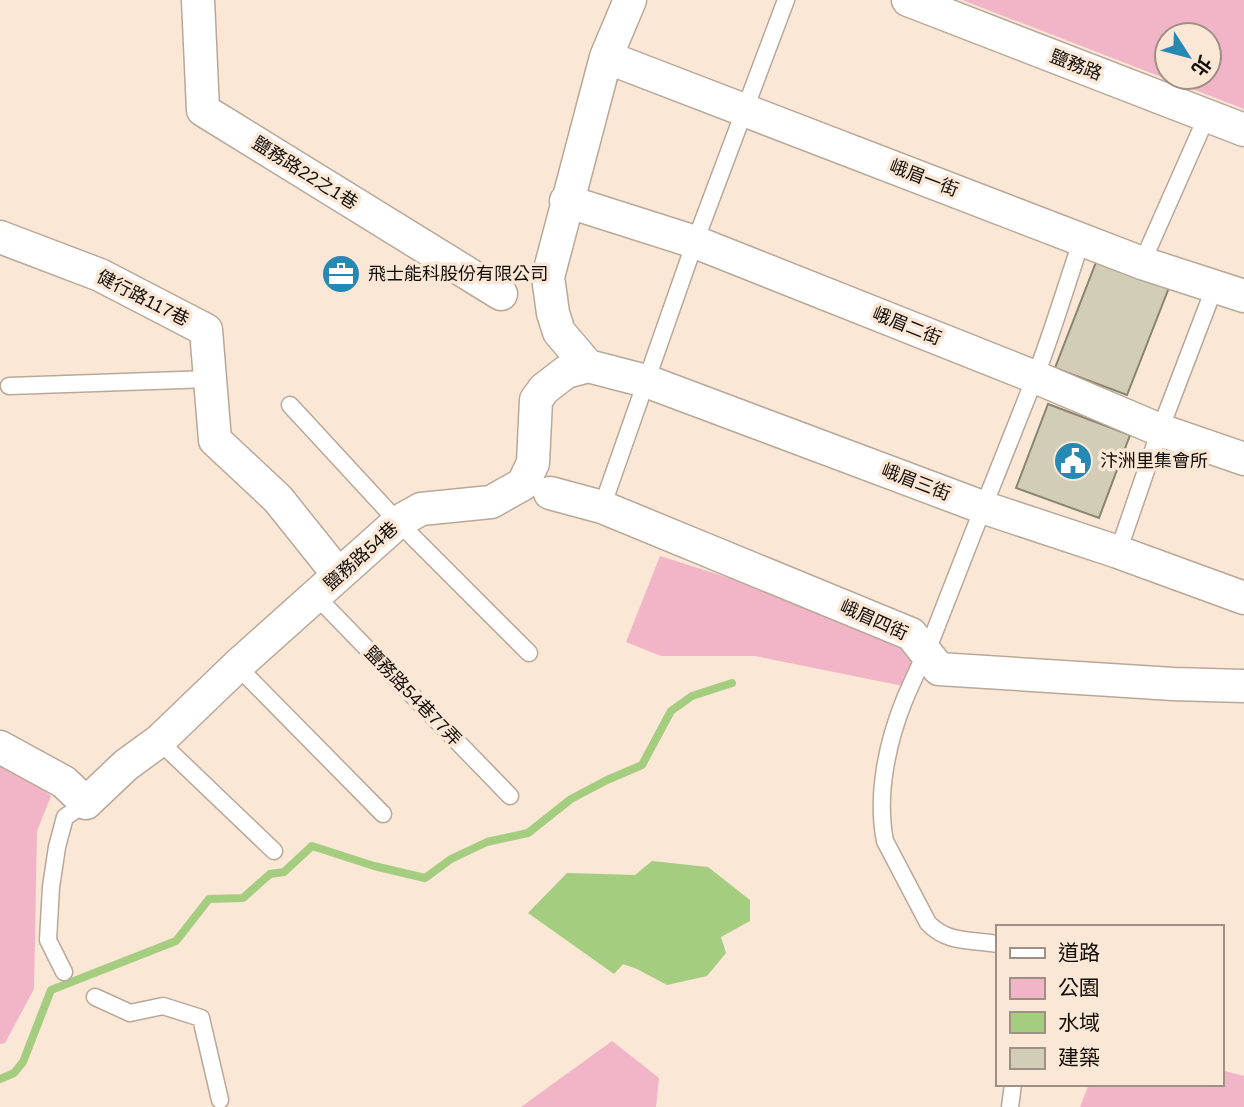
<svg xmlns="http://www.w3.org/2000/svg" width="1244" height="1107" font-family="Arial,'Noto Sans TC',sans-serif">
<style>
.green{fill:#f2b5c8;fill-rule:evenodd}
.water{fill:#a4cd80}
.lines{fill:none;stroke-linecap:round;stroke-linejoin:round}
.stream{stroke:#a4cd80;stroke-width:8}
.building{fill:#d1cdb7;stroke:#888470;stroke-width:2}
.lane-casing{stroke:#b9a898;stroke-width:19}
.street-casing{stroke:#b9a898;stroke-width:35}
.lane{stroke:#fff;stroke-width:16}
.street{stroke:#fff;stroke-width:32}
.labels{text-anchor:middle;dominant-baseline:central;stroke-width:7;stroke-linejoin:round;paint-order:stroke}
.street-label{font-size:18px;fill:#140e09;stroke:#fae7d6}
.poi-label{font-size:18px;fill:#140e09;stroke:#fae7d6;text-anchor:start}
</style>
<rect width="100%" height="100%" fill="#fae7d6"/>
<!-- green -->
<path class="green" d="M962 0H1244V109ZM1209 35V77H1167V35Z
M660 556 921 639 908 687 755 656H661L626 642Z
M0 765 27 778 51 796 37 831 34 989 5 1043 0 1044Z
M612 1041 659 1078 656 1107H521Z
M1221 1070 1244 1076V1107H1080L1089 1084H1221Z"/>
<!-- water -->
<path class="water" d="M652 861 708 867 750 900V921L721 937 726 953 707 976 667 985 637 969 623 964 614 974 528 913 567 873 635 875Z"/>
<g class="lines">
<!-- stream -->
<path class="stream" d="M0 1079 14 1073 23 1062 51 990 176 941 209 899 243 898 270 874 284 872 312 846 374 866 425 878 451 859 487 842 528 833 571 799 607 780 642 765 671 711 692 696 732 683"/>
</g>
<!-- building -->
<path class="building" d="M1098 257 1170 285 1127 395 1055 368Z
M1048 404 1130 435 1099 518 1016 488Z"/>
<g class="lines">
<defs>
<path id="lane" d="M1142 263 1207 116
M9 386 210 379
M290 405 398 522 529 653
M602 507 695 242 786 0
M1118 552 1160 430 1215 286
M316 596 510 796
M237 666 383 814
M159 741 274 851
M997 944C971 939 948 944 928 923L885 841C876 796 887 743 904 701 914 676 927 653 936 628 968 545 1001 463 1034 380 1052 334 1066 286 1082 239
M64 972 48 940 51 887 57 847 65 817 86 803
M95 997 130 1013 163 1006 201 1018 220 1100
M1010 1107 1013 1084"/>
<path id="street" d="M198 0 203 110 501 294
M908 0 1244 130
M606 57 1142 263 1244 296
M566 201 695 242 1035 377 1160 430 1244 459
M0 237 100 275 206 330 215 440 278 499 338 574
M588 366 646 381 982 507 1118 552 1244 598
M550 493 602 507 911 634 939 669 1173 684 1244 686
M0 747 64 782 86 803 126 765 159 741 237 666 398 522 421 509 491 502 523 484 533 463 536 400 544 389 566 372 588 366 559 332 553 313 548 277 606 57 630 0"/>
</defs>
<!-- lane casing -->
<use href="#lane" class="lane-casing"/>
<!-- street casing -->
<use href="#street" class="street-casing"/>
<!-- lane -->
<use href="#lane" class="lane"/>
<!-- street -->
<use href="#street" class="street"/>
</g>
<!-- icons -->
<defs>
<symbol id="office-disc" viewBox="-11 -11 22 22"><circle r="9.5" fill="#2689b3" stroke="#fae7d6"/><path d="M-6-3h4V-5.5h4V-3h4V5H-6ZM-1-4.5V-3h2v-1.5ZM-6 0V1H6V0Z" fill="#fff"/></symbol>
<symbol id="civic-disc" viewBox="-11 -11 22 22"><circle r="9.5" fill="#2689b3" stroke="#fae7d6"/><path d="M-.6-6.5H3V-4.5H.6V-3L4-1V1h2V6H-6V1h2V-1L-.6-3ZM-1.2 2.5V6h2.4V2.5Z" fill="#fff"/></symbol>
</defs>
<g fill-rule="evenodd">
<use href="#office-disc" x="319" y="252" width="44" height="44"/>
<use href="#civic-disc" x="1051" y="439" width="44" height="44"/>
</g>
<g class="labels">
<!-- street labels -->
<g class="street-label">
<text transform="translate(1076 65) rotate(21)">鹽務路</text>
<text transform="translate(305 173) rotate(32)">鹽務路22之1巷</text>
<text transform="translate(924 178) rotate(21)">峨眉一街</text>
<text transform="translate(143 298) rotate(27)">健行路117巷</text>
<text transform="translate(907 326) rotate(22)">峨眉二街</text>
<text transform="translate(916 482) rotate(21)">峨眉三街</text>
<text transform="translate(361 556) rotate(-42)">鹽務路54巷</text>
<text transform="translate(874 620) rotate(24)">峨眉四街</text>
<text transform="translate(413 696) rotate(46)">鹽務路54巷77弄</text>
</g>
<!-- poi labels -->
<g class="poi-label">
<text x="368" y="274">飛士能科股份有限公司</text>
<text x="1100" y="461">汴洲里集會所</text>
</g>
</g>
<!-- legend -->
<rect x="996" y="925" width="228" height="161" fill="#fae7d6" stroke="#9e9084" stroke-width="2"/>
<rect x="1010" y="948" width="35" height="10" fill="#ffffff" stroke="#9e9084" stroke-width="2"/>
<text x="1058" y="960" font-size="21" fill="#140e09">道路</text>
<rect x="1010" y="978" width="35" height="21" fill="#f2b5c8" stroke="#9e9084" stroke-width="2"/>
<text x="1058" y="995" font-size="21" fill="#140e09">公園</text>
<rect x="1010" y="1012" width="35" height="21" fill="#a4cd80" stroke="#9e9084" stroke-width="2"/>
<text x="1058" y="1030" font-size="21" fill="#140e09">水域</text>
<rect x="1010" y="1048" width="35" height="21" fill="#d1cdb7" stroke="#9e9084" stroke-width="2"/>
<text x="1058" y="1065" font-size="21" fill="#140e09">建築</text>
<!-- north arrow -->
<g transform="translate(1188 56) rotate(126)"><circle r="33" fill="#fae7d6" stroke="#9e9084" stroke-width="2"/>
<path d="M0-5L12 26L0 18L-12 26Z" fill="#2689b3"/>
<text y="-10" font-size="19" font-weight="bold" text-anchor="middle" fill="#140e09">北</text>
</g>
</svg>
